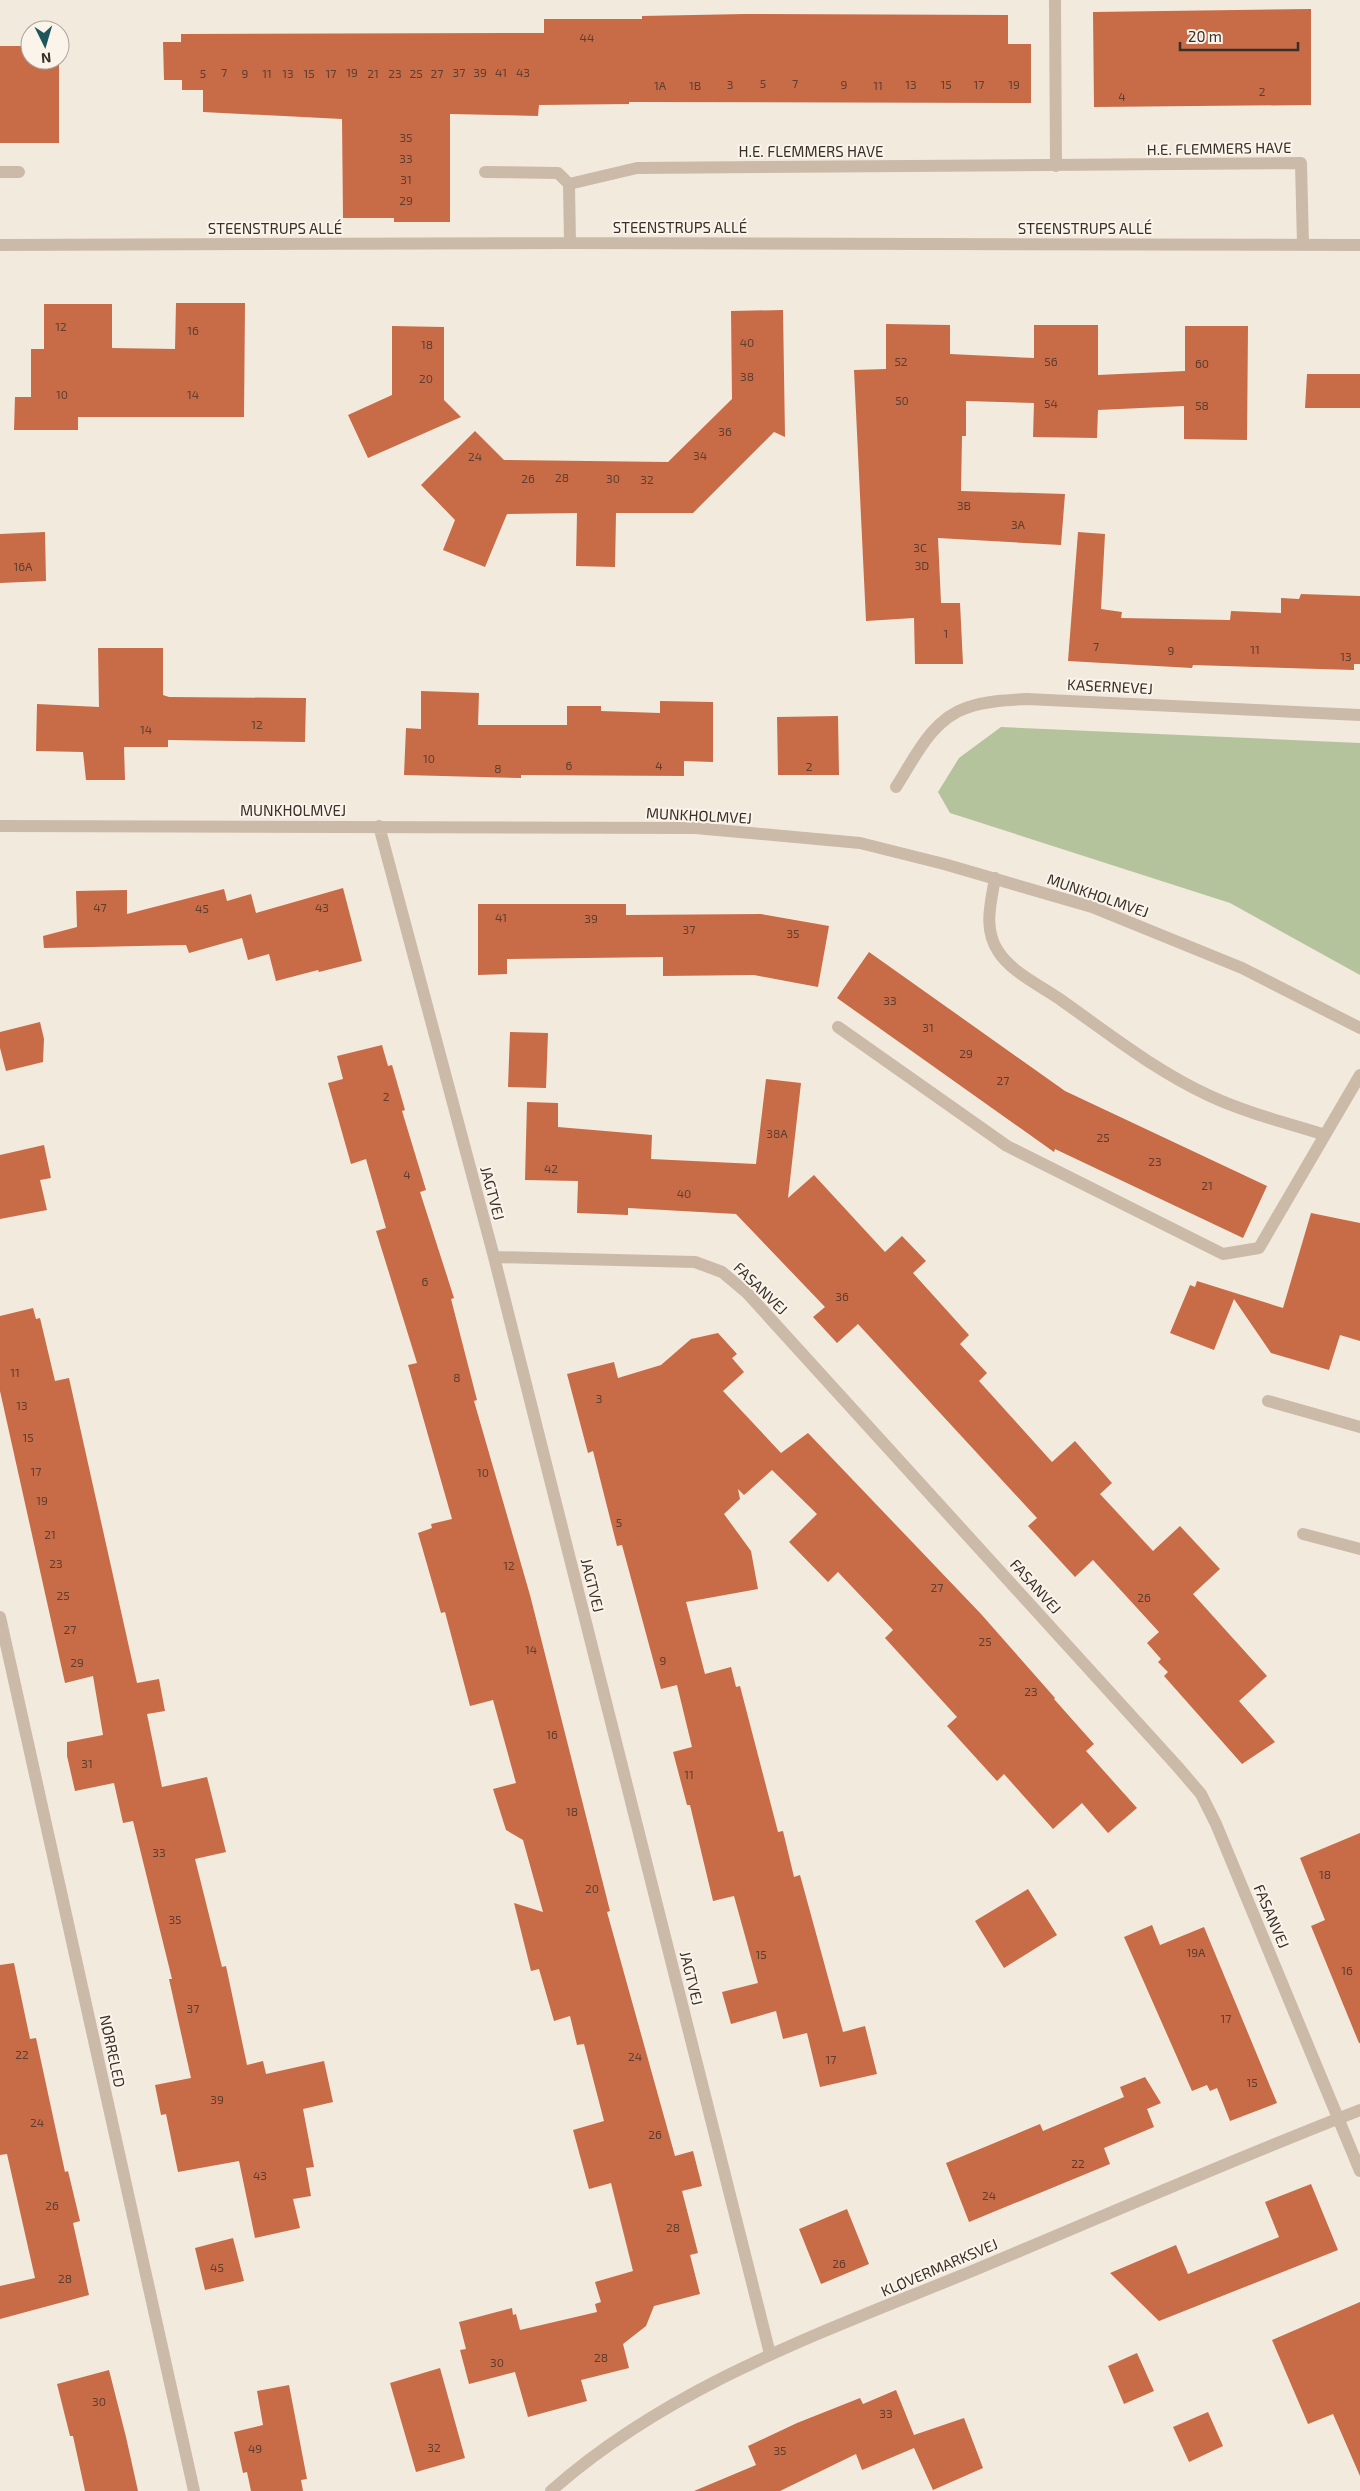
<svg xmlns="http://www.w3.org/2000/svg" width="1360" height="2491" font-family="'Exo 2',sans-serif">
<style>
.green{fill:#b5c39d}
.building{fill:#c86b47}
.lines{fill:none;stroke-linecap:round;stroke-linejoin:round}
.minor{stroke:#ccbaa9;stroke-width:12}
.labels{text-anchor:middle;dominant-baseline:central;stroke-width:4;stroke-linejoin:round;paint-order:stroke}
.number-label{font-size:12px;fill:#5d3e30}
.street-label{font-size:15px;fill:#392f29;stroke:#faf4eb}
</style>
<rect width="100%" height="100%" fill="#f3eade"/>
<!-- green -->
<path class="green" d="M1001 727 1360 743V975L1230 903 950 813 938 792 959 758Z"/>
<!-- building -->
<path class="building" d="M1311 9V105L1094 107 1093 12Z
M745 14 1008 15V44H1031V103L629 102V104L539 105 538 116 450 114V222H394V218H343L342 119 203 112V90H182V80H164L163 42H181V34L544 33V19H642V16Z
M0 46H30V60H59V143H0Z
M176 303H245L244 417H78V430H14L15 397H31V349H44V304H112V348L175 349Z
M783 310 785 437 774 432 693 513H616L615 567 576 566 577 513 507 514 485 567 443 550 455 520 421 485 475 431 504 460 668 462 732 399 731 311Z
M886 324 950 325V354L1034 358V325H1098V375L1185 371V326H1248L1247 440 1184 439V406L1098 410 1097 438 1033 437 1034 403 966 401V436H962L961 491 1065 494 1061 545 938 538 941 603H960L963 664H915L914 618 866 621 854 370 886 369Z
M392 326 444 327V400L461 417 368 458 348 415 392 395Z
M1307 374H1360V408H1305Z
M45 532 46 581 0 583V534Z
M1078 532 1105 534 1101 609 1122 612 1121 618 1230 620 1231 611 1281 613V598L1299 599 1301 594 1360 596V664H1354V670L1193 665 1192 668 1068 661Z
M98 648H163V695L169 697 306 698 305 742 168 740V747H124L125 780H86L83 752 36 751 37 704 99 707Z
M421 691 479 693 478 725H567V706H601V711L660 713V701L713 702V762L684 761V776L521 775V778L404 775 406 728 421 729Z
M838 716 839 775H778L777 717Z
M343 888 362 961 319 972 318 970 276 981 269 954 248 960 242 938 189 953 186 945 44 948 43 936 77 927 76 891 127 890V914L224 889 227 901 251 894 256 913Z
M478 904H626V915L761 914 829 926 818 987 754 975 663 976V957L507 959V974L478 975Z
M869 952 1065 1091 1267 1186 1243 1238 1055 1149 1054 1152 837 998Z
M40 1022 44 1039 43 1062 6 1071 0 1048V1032Z
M510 1032 548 1033 546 1088 508 1087Z
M382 1045 388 1066 392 1065 405 1110 402 1111 426 1190 420 1192 454 1298 451 1299 477 1400 474 1401 530 1595 610 1911 607 1912 675 2156 693 2151 702 2186 682 2191 698 2253 690 2255 700 2294 654 2306 646 2326 623 2344 629 2368 581 2380 587 2401 528 2417 515 2372 469 2384 460 2350 466 2349 459 2322 512 2308 513 2315 516 2314 520 2330 597 2312 595 2304 601 2302 595 2282 633 2271 611 2183 589 2189 573 2130 604 2121 584 2044 577 2045 570 2016 554 2021 539 1969 531 1971 514 1903 543 1912 523 1840 506 1830 493 1789 516 1783 493 1700 470 1706 445 1612 441 1613 418 1533 432 1528 431 1524 452 1519 408 1365 417 1363 376 1231 386 1228 366 1159 351 1164 328 1083 343 1079 337 1056Z
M766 1079 801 1083 788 1198 814 1175 885 1252 902 1236 926 1261 913 1273 969 1335 960 1344 987 1373 979 1381 1052 1462 1075 1441 1112 1483 1100 1494 1153 1551 1180 1526 1220 1569 1193 1594 1267 1676 1239 1701 1275 1742 1242 1764 1164 1676 1168 1672 1158 1662 1161 1659 1147 1643 1159 1632 1093 1560 1075 1577 1028 1526 1037 1518 858 1324 837 1343 813 1317 825 1307 736 1214 628 1208V1215L577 1213 578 1181 525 1180 527 1102 558 1103V1127L652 1135 651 1159 756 1164Z
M44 1145 51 1178 40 1180 47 1210 0 1219V1155Z
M1311 1213 1360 1223V1341L1340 1335 1329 1370 1271 1353 1234 1299 1214 1350 1170 1333 1190 1285 1195 1287 1197 1281 1283 1308Z
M33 1308 36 1319 40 1318 55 1381 69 1378 137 1683 159 1679 165 1711 147 1714 162 1787 207 1777 226 1852 195 1859 222 1967 226 1966 247 2065 263 2061 266 2074 324 2061 333 2102 303 2109 314 2167 306 2168 311 2196 293 2199 300 2228 255 2238 239 2161 178 2172 166 2114 161 2115 155 2085 191 2078 169 1979H172L133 1821 123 1823 114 1783 75 1791 67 1756V1742L103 1735 93 1676 65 1683 0 1391V1316Z
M718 1333 737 1354 732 1358 744 1372 723 1391 781 1453 808 1433 981 1614 1055 1698 1054 1699 1094 1744 1086 1751 1137 1808 1108 1833 1082 1803 1053 1829 1004 1774 997 1781 947 1726 957 1717 885 1638 893 1630 838 1572 828 1582 789 1542 817 1514 772 1470 744 1495 738 1489 740 1499 724 1514 751 1551 758 1589 686 1602 705 1674 731 1667 736 1687 740 1686 778 1832 783 1831 794 1877 800 1875 843 2032 865 2026 877 2074 820 2087 807 2033 783 2039 776 2011 731 2024 722 1992 758 1983 734 1896 713 1901 690 1805H687L673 1752 692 1747 677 1685 661 1689 622 1545 617 1546 593 1451 588 1453 567 1374 614 1362 618 1378 661 1365 691 1339Z
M1360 1833V2043H1359L1311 1926 1325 1920 1300 1858Z
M1028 1889 1057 1935 1004 1968 975 1921Z
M1152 1925 1160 1945 1204 1927 1277 2103 1230 2121 1217 2088 1210 2091 1207 2085 1192 2091 1124 1937Z
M14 1963 30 2039 36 2038 65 2172 68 2171 80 2221 73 2223 89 2295 0 2319V2286L35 2278 7 2154 0 2155V1965Z
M1145 2077 1161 2103 1147 2109 1154 2127 1104 2148 1110 2164 969 2222 946 2163 1040 2124 1043 2131 1124 2097 1120 2087Z
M1311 2184 1338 2250 1159 2321 1110 2273 1176 2245 1188 2274 1279 2237 1265 2202Z
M847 2209 869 2264 821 2284 799 2229Z
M233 2238 244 2281 205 2290 195 2248Z
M1360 2302V2476L1333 2414 1308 2424 1272 2340Z
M1137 2353 1154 2391 1124 2404 1108 2366Z
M440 2368 465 2458 416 2472 390 2383Z
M109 2370 126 2437 138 2491H85L73 2436H70L57 2384Z
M289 2385 307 2479 301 2480 303 2491H251L247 2472 243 2473 234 2432 263 2425 257 2391Z
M896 2390 914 2435 964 2418 983 2468 933 2490 914 2448 862 2470 856 2454 780 2491H694L756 2465 748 2446 797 2423 860 2398 863 2404Z
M1208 2412 1223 2446 1189 2462 1173 2427Z"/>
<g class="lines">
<!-- minor -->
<path class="minor" d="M1055 0 1056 166
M0 172H19
M485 172 558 173 569 184 570 243
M569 184 637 168 1301 163 1303 245
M0 245 570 243 1360 245
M896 787C914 759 932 719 966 708 986 701 1007 700 1027 699L1360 715
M0 826 695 828 860 843 944 864 1092 907 1242 968 1360 1028
M379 826 494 1257 770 2354
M995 878C991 903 983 928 998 951 1011 972 1041 986 1061 1000 1109 1034 1156 1071 1210 1096 1247 1113 1287 1123 1325 1135
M838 1027 1007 1146 1223 1254 1259 1248 1360 1075
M494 1257 695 1262 722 1272 747 1293 1177 1766 1201 1794 1216 1824 1360 2171
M1268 1401 1360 1427
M1303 1534 1360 1549
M0 1617 194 2491
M551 2491C673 2383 829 2330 977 2269 1104 2216 1231 2160 1360 2110"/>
</g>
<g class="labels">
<!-- number labels -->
<g class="number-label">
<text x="587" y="37">44</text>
<text x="224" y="72">7</text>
<text x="352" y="72">19</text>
<text x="459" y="72">37</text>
<text x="480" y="72">39</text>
<text x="501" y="72">41</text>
<text x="523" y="72">43</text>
<text x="203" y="73">5</text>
<text x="245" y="73">9</text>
<text x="267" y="73">11</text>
<text x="288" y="73">13</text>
<text x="309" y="73">15</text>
<text x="331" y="73">17</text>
<text x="373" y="73">21</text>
<text x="395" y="73">23</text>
<text x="416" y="73">25</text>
<text x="437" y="73">27</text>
<text x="763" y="83">5</text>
<text x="795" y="83">7</text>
<text x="730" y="84">3</text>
<text x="844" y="84">9</text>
<text x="911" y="84">13</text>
<text x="946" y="84">15</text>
<text x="979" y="84">17</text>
<text x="1014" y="84">19</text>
<text x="660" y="85">1A</text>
<text x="695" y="85">1B</text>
<text x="878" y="85">11</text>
<text x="1262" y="91">2</text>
<text x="1122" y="96">4</text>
<text x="406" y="137">35</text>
<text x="406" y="158">33</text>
<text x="406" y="179">31</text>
<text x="406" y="200">29</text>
<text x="61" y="326">12</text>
<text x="193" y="330">16</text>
<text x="747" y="342">40</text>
<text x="427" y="344">18</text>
<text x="901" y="361">52</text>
<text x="1051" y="361">56</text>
<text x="1202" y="363">60</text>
<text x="747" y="376">38</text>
<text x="426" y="378">20</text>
<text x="62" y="394">10</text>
<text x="193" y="394">14</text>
<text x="902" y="400">50</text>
<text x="1051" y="403">54</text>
<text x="1202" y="405">58</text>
<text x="725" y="431">36</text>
<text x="700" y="455">34</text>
<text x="475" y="456">24</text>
<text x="562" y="477">28</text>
<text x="528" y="478">26</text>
<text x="613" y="478">30</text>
<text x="647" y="479">32</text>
<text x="964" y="505">3B</text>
<text x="1018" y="524">3A</text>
<text x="920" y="547">3C</text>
<text x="922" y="565">3D</text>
<text x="23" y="566">16A</text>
<text x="946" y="633">1</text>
<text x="1096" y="646">7</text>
<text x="1255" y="649">11</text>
<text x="1171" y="650">9</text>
<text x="1346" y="656">13</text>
<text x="257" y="724">12</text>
<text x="146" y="729">14</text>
<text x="429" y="758">10</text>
<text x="569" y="765">6</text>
<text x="659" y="765">4</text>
<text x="809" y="766">2</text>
<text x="498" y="768">8</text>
<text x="100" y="907">47</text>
<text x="322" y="907">43</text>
<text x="202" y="908">45</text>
<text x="501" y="917">41</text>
<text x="591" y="918">39</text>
<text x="689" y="929">37</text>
<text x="793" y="933">35</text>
<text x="890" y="1000">33</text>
<text x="928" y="1027">31</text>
<text x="966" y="1053">29</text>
<text x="1003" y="1080">27</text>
<text x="386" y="1096">2</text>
<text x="777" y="1133">38A</text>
<text x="1103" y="1137">25</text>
<text x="1155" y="1161">23</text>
<text x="551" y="1168">42</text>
<text x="407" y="1174">4</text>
<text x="1207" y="1185">21</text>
<text x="684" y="1193">40</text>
<text x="425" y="1281">6</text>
<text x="842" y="1296">36</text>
<text x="15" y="1372">11</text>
<text x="457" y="1377">8</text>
<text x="599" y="1398">3</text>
<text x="22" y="1405">13</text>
<text x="28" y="1437">15</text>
<text x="36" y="1471">17</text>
<text x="483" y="1472">10</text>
<text x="42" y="1500">19</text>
<text x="619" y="1522">5</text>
<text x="50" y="1534">21</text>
<text x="56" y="1563">23</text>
<text x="509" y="1565">12</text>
<text x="937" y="1587">27</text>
<text x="63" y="1595">25</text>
<text x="1144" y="1597">26</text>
<text x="70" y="1629">27</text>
<text x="985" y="1641">25</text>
<text x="531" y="1649">14</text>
<text x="663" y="1660">9</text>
<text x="77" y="1662">29</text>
<text x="1031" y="1691">23</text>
<text x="552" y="1734">16</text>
<text x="87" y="1763">31</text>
<text x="689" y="1774">11</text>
<text x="572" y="1811">18</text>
<text x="159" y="1852">33</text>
<text x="1325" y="1874">18</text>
<text x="592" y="1888">20</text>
<text x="175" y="1919">35</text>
<text x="1196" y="1952">19A</text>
<text x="761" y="1954">15</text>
<text x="1347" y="1970">16</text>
<text x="193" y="2008">37</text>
<text x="1226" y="2018">17</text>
<text x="22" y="2054">22</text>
<text x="635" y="2056">24</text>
<text x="831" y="2059">17</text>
<text x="1252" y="2082">15</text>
<text x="217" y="2099">39</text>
<text x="37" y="2122">24</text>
<text x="655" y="2134">26</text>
<text x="1078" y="2163">22</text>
<text x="260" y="2175">43</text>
<text x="989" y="2195">24</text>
<text x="52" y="2205">26</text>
<text x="673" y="2227">28</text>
<text x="839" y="2263">26</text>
<text x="217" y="2267">45</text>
<text x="65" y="2278">28</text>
<text x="601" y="2357">28</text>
<text x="497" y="2362">30</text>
<text x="99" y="2401">30</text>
<text x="886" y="2413">33</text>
<text x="434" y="2447">32</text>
<text x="255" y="2448">49</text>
<text x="780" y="2450">35</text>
</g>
<!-- street labels -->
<g class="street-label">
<text transform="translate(1219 148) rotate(-1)">H.E. FLEMMERS HAVE</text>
<text x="811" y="151">H.E. FLEMMERS HAVE</text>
<text x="680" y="227">STEENSTRUPS ALLÉ</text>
<text x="275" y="228">STEENSTRUPS ALLÉ</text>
<text x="1085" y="228">STEENSTRUPS ALLÉ</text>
<text transform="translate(1110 686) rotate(3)">KASERNEVEJ</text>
<text x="293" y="810">MUNKHOLMVEJ</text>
<text transform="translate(699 815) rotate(3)">MUNKHOLMVEJ</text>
<text transform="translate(1098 895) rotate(19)">MUNKHOLMVEJ</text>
<text transform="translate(493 1193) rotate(75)">JAGTVEJ</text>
<text transform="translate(761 1288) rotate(44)">FASANVEJ</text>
<text transform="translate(593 1585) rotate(76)">JAGTVEJ</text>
<text transform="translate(1036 1586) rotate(48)">FASANVEJ</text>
<text transform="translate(1272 1916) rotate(67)">FASANVEJ</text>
<text transform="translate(692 1978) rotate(76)">JAGTVEJ</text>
<text transform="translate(113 2051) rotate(78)">NØRRELED</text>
<text transform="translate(939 2267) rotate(-23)">KLØVERMARKSVEJ</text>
</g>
</g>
<!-- north arrow -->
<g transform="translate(45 45) rotate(175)"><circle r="24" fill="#faf4eb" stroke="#ada59d"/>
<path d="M0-4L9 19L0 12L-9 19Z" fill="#1e565c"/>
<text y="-8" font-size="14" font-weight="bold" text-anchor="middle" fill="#392f29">N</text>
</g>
<!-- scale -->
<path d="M1180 42v8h118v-8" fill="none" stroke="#392f29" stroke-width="2.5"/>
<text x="1188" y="42" font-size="15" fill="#392f29" stroke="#faf4eb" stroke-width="4" paint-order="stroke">20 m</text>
</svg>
